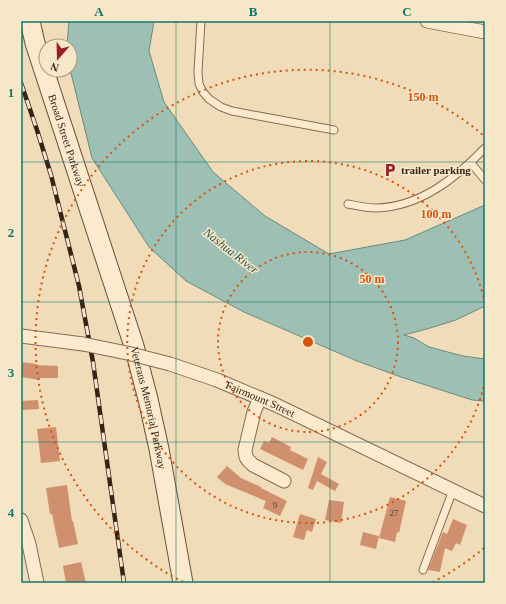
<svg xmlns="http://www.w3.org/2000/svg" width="506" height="604" font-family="Georgia,serif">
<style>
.water{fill:#9ec0b4;stroke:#668d81}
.building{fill:#d0906d}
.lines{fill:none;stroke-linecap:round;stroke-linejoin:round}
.lane-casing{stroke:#876c53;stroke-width:9}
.street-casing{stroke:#876c53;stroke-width:15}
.secondary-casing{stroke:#684d37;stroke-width:21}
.lane{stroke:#fbeacd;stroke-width:7}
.street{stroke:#fbeacd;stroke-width:13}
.secondary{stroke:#fbeacd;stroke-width:19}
.rail-casing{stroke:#352519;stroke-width:4.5}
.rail{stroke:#f7e7c9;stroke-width:3;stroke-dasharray:9;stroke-linecap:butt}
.street-bridge-casing{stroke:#876c53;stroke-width:15;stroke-linecap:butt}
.street-bridge{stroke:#fbeacd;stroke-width:13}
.grid{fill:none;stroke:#0f766e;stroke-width:1;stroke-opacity:0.55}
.ring{fill:none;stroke:#d6540d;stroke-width:2;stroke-dasharray:2 4}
.labels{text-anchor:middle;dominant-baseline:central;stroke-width:3;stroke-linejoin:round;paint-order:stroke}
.number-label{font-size:9px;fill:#5c402e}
.street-label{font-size:11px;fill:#352519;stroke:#f7e7c9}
.poi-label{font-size:11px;font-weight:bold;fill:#352519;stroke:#f7e7c9;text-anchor:start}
.water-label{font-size:12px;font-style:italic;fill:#285550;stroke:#f7e7c9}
.centre{fill:#d6540d;stroke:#f7e7c9;stroke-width:2}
.ring-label{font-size:12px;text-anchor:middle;font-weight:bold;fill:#d6540d;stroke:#f7e7c9;stroke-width:3;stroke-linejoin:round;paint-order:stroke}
.neatline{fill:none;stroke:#0f766e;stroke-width:1.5}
.grid-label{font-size:13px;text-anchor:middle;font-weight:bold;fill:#0f766e}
</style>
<rect width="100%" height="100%" fill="#f0dcb9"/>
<!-- water -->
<path class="water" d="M69 21H154L149 51 164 102 213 172 265 216 329 254 405 240 485 205V306L456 320 427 329 404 335 414 338 429 347 463 356 485 359V401L472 400 401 377 357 361 244 312 186 281 149 247 92 158 70 69V46H67Z"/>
<!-- building -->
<path class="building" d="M21 362 37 364V365L58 366V378H40V380L21 377Z
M38 400 39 409 21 410V401Z
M56 427 60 461 41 463 37 429Z
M272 437 291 447 290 450 308 459 303 470 260 449 264 441 269 443Z
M318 457 327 462 321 474 339 484 335 491 317 481 313 490 308 488Z
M227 466 241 478 261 487V488L287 501 280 516 263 508 266 501 225 484 217 477Z
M67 485 72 521H73L78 544 59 548 52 514H50L46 488Z
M390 497 406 501 399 533 397 532 395 542 379 538Z
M329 500 344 502 341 523 325 520Z
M300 514 316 519 312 532 307 530 304 540 293 537Z
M453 519 467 525 460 545 456 543 452 551 445 548 440 572 428 570 443 532 447 534Z
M363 532 379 536 376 549 360 545Z
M81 562 86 583H66L63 566Z"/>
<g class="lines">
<defs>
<path id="lane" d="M201 21 198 72 199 84 203 92 209 99 221 107 232 111 334 130
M471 163 485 180
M348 204C358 206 367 208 376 208 420 207 456 178 485 148
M423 570 453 490"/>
<g id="street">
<path d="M427 21 485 32"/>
<path d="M21 336 83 344"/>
<path id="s1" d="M170 364 217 380 276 405 485 506"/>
<path d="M260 398 254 412 245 450 246 457 248 460 253 465 284 481"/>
<path d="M21 520 29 544 37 583"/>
</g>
<g id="secondary">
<path id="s2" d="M30 21 35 43 134 346 148 399 159 449 183 583"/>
</g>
</defs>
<!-- lane casing -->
<use href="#lane" class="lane-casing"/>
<!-- street casing -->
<use href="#street" class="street-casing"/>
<!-- secondary casing -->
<use href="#secondary" class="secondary-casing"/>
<!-- lane -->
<use href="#lane" class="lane"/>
<!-- street -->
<use href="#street" class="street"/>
<!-- secondary -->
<use href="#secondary" class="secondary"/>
<defs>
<path id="rail" d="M21 83 37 130 51 175 79 286 93 362 124 583"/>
</defs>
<!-- rail casing -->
<use href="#rail" class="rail-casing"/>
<!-- rail -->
<use href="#rail" class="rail"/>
<defs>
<path id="street-bridge" d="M83 344 127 353 170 364"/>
</defs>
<!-- street-bridge casing -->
<use href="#street-bridge" class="street-bridge-casing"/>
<!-- street-bridge -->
<use href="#street-bridge" class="street-bridge"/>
</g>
<!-- grid -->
<path class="grid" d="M176 21V583M330 21V583M21 162H485M21 302H485M21 442H485"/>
<!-- distance rings -->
<g class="ring">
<circle cx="308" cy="342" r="90"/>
<path d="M485 381A181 181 0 1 1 485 303"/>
<path d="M484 548A271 271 0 0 1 433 582M183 582A271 271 0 1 1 484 136"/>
</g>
<!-- icons -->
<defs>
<symbol id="parking-bare" viewBox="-9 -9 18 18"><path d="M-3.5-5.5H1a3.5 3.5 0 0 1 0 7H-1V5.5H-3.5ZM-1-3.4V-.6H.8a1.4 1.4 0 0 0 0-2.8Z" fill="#982129" stroke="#f7e7c9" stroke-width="2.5" paint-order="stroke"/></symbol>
</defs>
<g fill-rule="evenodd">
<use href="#parking-bare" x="380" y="160" width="20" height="20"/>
</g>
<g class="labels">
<!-- number labels -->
<g class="number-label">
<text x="275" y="505">9</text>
<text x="394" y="513">27</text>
</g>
<!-- street labels -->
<g class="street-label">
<text stroke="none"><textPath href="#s2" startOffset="125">Broad Street Parkway</textPath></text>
<text stroke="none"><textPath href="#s1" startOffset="97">Fairmount Street</textPath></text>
<text stroke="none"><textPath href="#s2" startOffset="405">Veterans Memorial Parkway</textPath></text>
</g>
<!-- poi labels -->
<g class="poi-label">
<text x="401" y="170">trailer parking</text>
</g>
<!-- water labels -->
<g class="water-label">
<text transform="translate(231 251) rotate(38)">Nashua River</text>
</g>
</g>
<circle cx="308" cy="342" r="6" class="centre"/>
<g class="ring-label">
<text x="423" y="101">150 m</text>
<text x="436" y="218">100 m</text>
<text x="372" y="283">50 m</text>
</g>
<!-- border -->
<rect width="506" height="604" fill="none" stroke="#f7e7c9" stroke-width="44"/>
<!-- north arrow -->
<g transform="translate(58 58) rotate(200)"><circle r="19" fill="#f7e7c9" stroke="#a99983"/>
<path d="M0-3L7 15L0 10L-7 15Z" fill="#982129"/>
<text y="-6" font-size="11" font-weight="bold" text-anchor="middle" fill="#352519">N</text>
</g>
<rect x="22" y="22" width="462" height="560" class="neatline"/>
<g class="grid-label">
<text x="99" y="16">A</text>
<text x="253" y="16">B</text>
<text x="407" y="16">C</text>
<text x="11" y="97">1</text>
<text x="11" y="237">2</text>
<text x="11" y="377">3</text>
<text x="11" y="517">4</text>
</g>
</svg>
